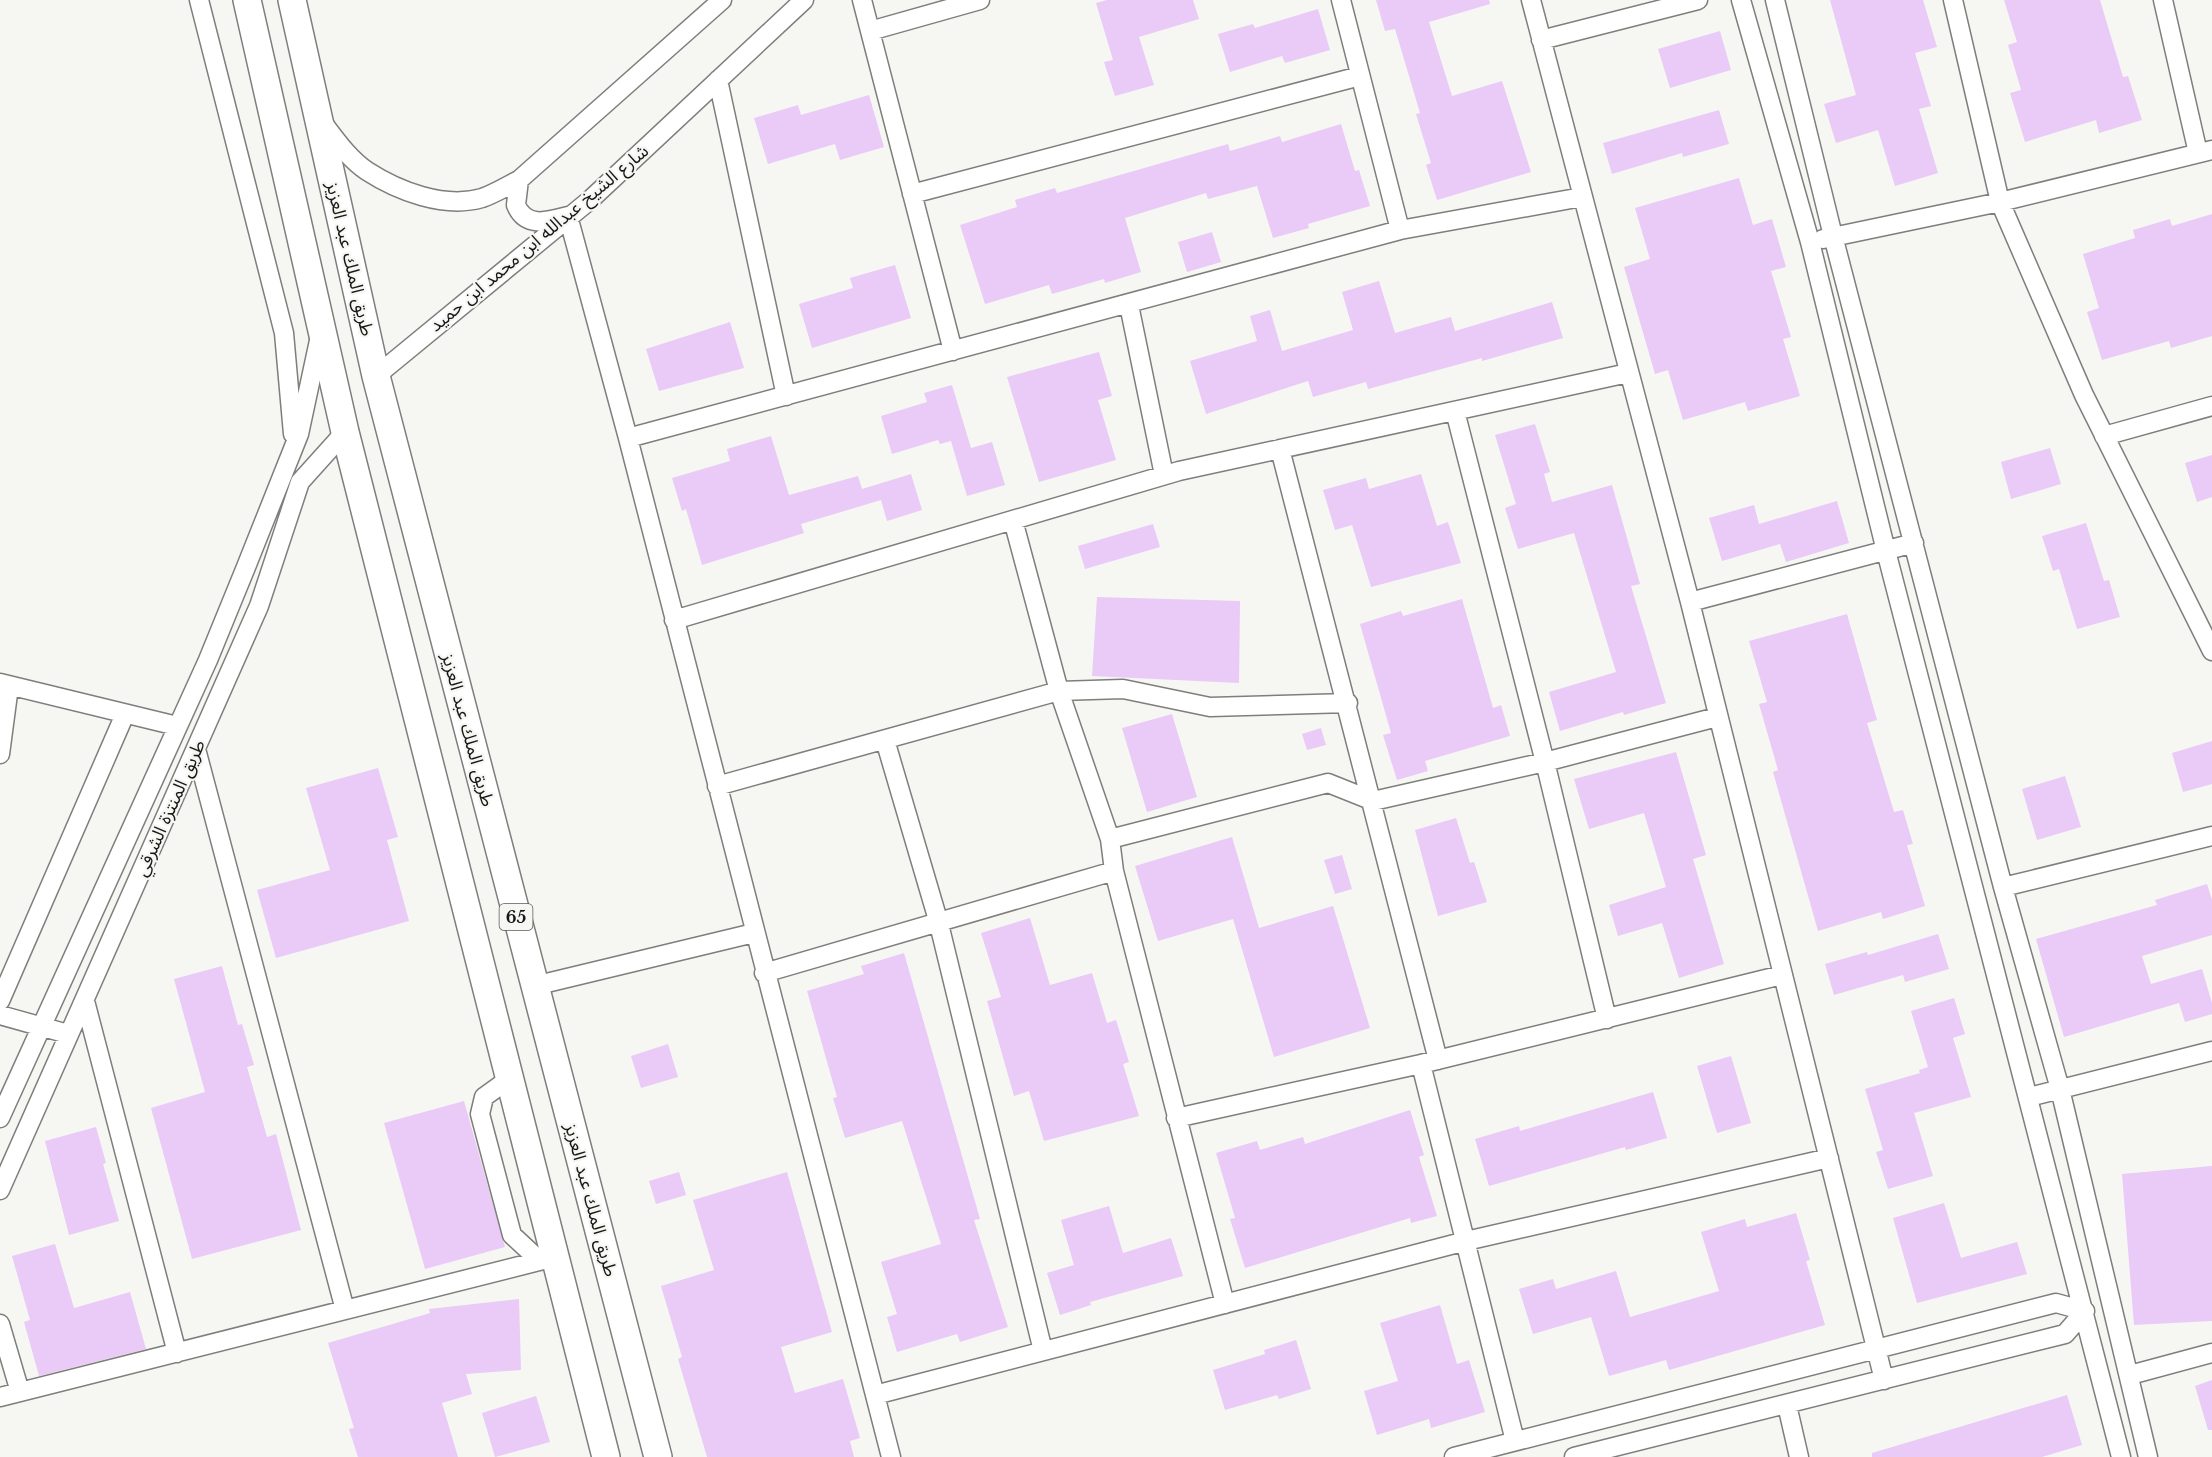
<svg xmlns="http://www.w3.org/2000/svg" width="2212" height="1457" font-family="'Libre Baskerville','Noto Sans Arabic',serif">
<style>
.building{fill:#eacaf7}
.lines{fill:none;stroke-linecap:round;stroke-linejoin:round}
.minor-casing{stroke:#7e7f7c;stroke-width:21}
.highway-casing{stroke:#7e7f7c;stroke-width:30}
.minor{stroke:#fff;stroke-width:18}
.highway{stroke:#fff;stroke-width:27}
.labels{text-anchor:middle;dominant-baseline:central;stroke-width:4.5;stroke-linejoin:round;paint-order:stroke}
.shield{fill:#f6f7f3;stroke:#5a5b58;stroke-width:1.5}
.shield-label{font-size:16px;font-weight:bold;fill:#171816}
.street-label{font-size:18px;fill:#171816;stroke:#f6f7f3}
</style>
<rect width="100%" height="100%" fill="#f6f7f3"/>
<!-- building -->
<path class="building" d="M1107 0H1193L1199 19 1139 37 1154 85 1115 96 1104 62 1113 60 1096 3Z
M1376 0H1489L1490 4 1429 22 1452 96 1502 81 1531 172 1437 200 1426 165 1431 163 1416 114 1420 113 1395 29 1385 31Z
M1830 0H1923L1937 47 1915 53 1931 106 1919 109 1938 173 1895 186 1878 130 1836 143 1824 104 1856 95Z
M2004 0H2100L2123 77 2128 76 2142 120 2099 133 2096 120 2025 142 2010 93 2021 90 2008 45 2017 42Z
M1318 9 1330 50 1285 63 1282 56 1230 72 1218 34 1253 24 1255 28Z
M1720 31 1731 70 1670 88 1658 49Z
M869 95 884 147 840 160 835 144 768 164 754 118 798 105 801 115Z
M1719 110 1729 144 1683 157 1682 153 1612 174 1603 143Z
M1341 124 1355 171 1359 170 1370 206 1308 224 1309 228 1273 238 1257 186 1208 199 1206 193 1125 218 1141 272 1105 283 1104 279 1052 294 1049 285 985 304 960 225 1017 207 1015 200 1055 188 1057 193 1228 144 1230 151 1280 136 1282 142Z
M1739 178 1753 225 1772 219 1786 267 1771 271 1791 337 1783 339 1800 396 1748 411 1745 402 1683 420 1668 370 1655 374 1624 267 1650 259 1635 208Z
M2212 214V336L2171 348 2169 341 2102 360 2087 312 2099 308 2083 254 2135 238 2133 230 2170 219 2172 226Z
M1212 232 1221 262 1187 272 1178 242Z
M895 265 911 318 812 348 799 304 853 288 850 278Z
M1379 281 1395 333 1451 317 1455 331 1552 302 1563 338 1482 361V358L1368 389 1366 382 1313 397 1308 381 1206 414 1190 361 1257 341 1250 316 1270 310 1282 351 1353 330 1342 292Z
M730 322 744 368 659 391 646 349Z
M1099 352 1112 396 1098 400 1116 460 1039 482 1007 377Z
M952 385 971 448 992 442 1005 485 967 496 951 441 940 444 938 440 892 454 881 416 927 402 924 393Z
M1535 424 1550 472 1544 474 1552 502 1612 485 1640 584 1631 586 1666 703 1624 715 1623 712 1560 731 1549 692 1616 672 1574 533 1518 549 1505 508 1516 504 1495 435Z
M771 436 789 495 858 476 862 489 911 474 922 510 887 521 881 500 801 524 804 533 702 565 686 509 682 511 672 478 730 461 727 449Z
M2050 448 2061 484 2011 499 2001 462Z
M2212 455V497L2197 502 2185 463Z
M1421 474 1437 526 1448 522 1461 563 1371 587 1352 525 1335 530 1323 490 1366 478 1369 489Z
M1837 501 1849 543 1786 562 1780 544 1722 561 1709 518 1754 505 1759 524Z
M2086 523 2104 581 2109 580 2120 617 2077 629 2059 569 2053 571 2042 536Z
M1153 524 1160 547 1085 569 1078 546Z
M1097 597 1240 601 1239 683 1092 676Z
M1462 599 1493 708 1501 705 1510 736 1425 761 1428 771 1397 780 1383 735 1391 733 1360 624 1401 611 1403 616Z
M1847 614 1877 720 1867 723 1894 812 1903 810 1913 844 1907 845 1925 906 1883 919 1881 912 1818 931 1773 772 1778 770 1759 704 1767 702 1749 641Z
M1172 714 1197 797 1147 812 1122 728Z
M1321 728 1326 745 1307 750 1302 734Z
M2212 741V784L2183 792 2172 753Z
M1676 752 1706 855 1693 859 1724 964 1679 978 1662 923 1618 936 1609 905 1666 887 1644 813 1589 829 1574 779Z
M378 768 398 837 387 840 409 921 276 958 257 890 330 870 306 788Z
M2065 776 2081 827 2037 840 2022 789Z
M1456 818 1470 863 1474 862 1487 902 1438 916 1415 830Z
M1232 837 1259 928 1333 906 1370 1028 1274 1057 1233 919 1158 941 1135 866Z
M1342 855 1352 889 1335 894 1324 860Z
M2207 884 2212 900V935L2142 956 2151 984 2202 969 2212 1003V1014L2185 1022 2179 1003 2064 1037 2036 939 2157 905 2155 900Z
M1030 918 1050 985 1092 973 1107 1023 1116 1020 1129 1062 1123 1064 1139 1116 1044 1141 1029 1091 1014 1096 987 1001 1001 997 981 933Z
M1938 934 1949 969 1905 982 1903 975 1834 995 1825 964 1867 952 1868 955Z
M904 953 980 1219 974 1220 1008 1327 960 1342 957 1334 897 1352 887 1317 897 1314 881 1262 941 1244 902 1121 845 1138 833 1098 837 1097 807 991 864 974 861 966Z
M222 966 238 1025 242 1024 254 1065 247 1067 267 1137 276 1134 301 1230 192 1259 151 1108 205 1092 174 979Z
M1954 998 1965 1034 1953 1038 1971 1097 1914 1113 1933 1176 1888 1189 1876 1152 1883 1150 1865 1089 1920 1073 1919 1070 1928 1067 1911 1011Z
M668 1044 678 1077 641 1088 631 1056Z
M1731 1056 1751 1123 1717 1133 1697 1066Z
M1653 1092 1667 1138 1626 1150 1625 1147 1489 1186 1475 1139 1519 1126 1520 1131Z
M464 1101 505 1247 425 1269 384 1123Z
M1410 1110 1424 1155 1419 1157 1437 1216 1411 1223 1410 1218 1245 1268 1230 1219 1235 1218 1216 1153 1257 1141 1260 1150 1303 1137 1305 1144Z
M96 1127 106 1163 103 1164 119 1221 69 1235 45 1141Z
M2212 1166V1321L2134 1325 2122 1174Z
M679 1172 686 1195 656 1204 649 1181Z
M787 1172 832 1332 781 1347 795 1393 843 1379 860 1438 850 1441 854 1457H707L678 1359 682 1357 661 1286 714 1270 693 1200Z
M1944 1203 1961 1258 2017 1242 2027 1274 1917 1303 1893 1218Z
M1109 1206 1123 1253 1171 1238 1183 1276 1090 1302 1091 1305 1060 1315 1047 1273 1074 1265 1061 1220Z
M1796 1213 1810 1260 1806 1261 1825 1325 1669 1370 1666 1360 1609 1376 1591 1317 1533 1334 1519 1289 1553 1279 1556 1289 1616 1271 1630 1317 1719 1291 1701 1232 1745 1219 1747 1227Z
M55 1244 74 1308 130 1292 146 1349 39 1376 24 1322 30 1320 12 1256Z
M519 1299 521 1370 466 1374 472 1394 442 1403 458 1457H358L349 1429 354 1428 328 1343 430 1313 429 1309Z
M1440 1305 1457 1364 1469 1360 1485 1412 1431 1428 1429 1419 1377 1435 1364 1391 1398 1381 1380 1323Z
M1296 1340 1311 1389 1279 1399 1277 1395 1225 1410 1213 1370 1265 1354 1264 1350Z
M2212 1380V1430H2208L2195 1386Z
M2067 1395 2082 1445 2042 1457H1872V1453Z
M536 1396 550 1442 495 1457 482 1413Z"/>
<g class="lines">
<defs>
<path id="minor" d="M199 0 284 333 293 434
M862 0 953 351
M1341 0 1400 230
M1531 0 1690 602 1884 1380
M1741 0 1810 242 1886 551 2121 1457
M1775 0 1833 236 2003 887 2060 1089 2148 1457
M1953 0 2000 202 2084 395 2212 651
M2163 0 2198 153
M870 31 980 0
M1541 40 1698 0
M718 80 786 396
M323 123C336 140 349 159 367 171 398 191 444 209 482 198 494 194 507 186 519 180L722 0
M519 180 516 205C526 229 549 221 568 216L628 438 891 1457
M912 194 1360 76
M1823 239 2000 202 2212 150
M1129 305 1164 475
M376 376 590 200 804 0
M1455 411 1548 774 1607 1019
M2104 436 2212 406
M628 438 1400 230 1582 197
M1280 449 1438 1060
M1013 520 1059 691 1110 839 1114 871 1225 1304
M1690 602 1914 543
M674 620 1179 471 1628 373
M0 683 177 726
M885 740 938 920 1043 1351
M196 749 345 1310
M0 754 9 686
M717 786 1059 691 1123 689 1210 707 1348 703
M1110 839 1328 783 1373 801 1545 762 1717 717
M2003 887 2212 836
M764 973 1114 871
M534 986 754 933
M0 1001 125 714
M85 1001 177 1353
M0 1015 68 1034
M1421 1064 1515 1441
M509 1079 484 1097 480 1114 512 1235 540 1261
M2029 1097 2212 1051
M0 1118 208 660 246 567 299 434 320 336
M1176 1118 1421 1064 1782 975
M0 1190 259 606 300 482 345 432
M0 1324 20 1392
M2130 1375 2212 1353
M875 1395 1466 1241 1829 1158
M0 1397 555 1257
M1787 1405 1799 1457
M1454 1457 2056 1303 2085 1311 2065 1334 1574 1457"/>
<path id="highway" d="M247 0 345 432 606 1457
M292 0 376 376 658 1457"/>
</defs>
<!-- minor casing -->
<use href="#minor" class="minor-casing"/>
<!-- highway casing -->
<use href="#highway" class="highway-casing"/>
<!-- minor -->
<use href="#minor" class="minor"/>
<!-- highway -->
<use href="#highway" class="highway"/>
</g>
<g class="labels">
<!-- shield labels -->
<rect class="shield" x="499.5" y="904" width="33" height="26" rx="4.5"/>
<g class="shield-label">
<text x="516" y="917">65</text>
</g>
<!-- street labels -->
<g class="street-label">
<text transform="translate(539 238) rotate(-40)">شارع الشيخ عبدالله ابن محمد ابن حميد</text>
<text transform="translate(350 259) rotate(77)">طريق الملك عبد العزيز</text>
<text transform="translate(468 730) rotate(75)">طريق الملك عبد العزيز</text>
<text transform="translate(170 808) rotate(-66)">طريق المنتزة الشرقي</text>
<text transform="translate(591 1200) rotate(75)">طريق الملك عبد العزيز</text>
</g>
</g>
</svg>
